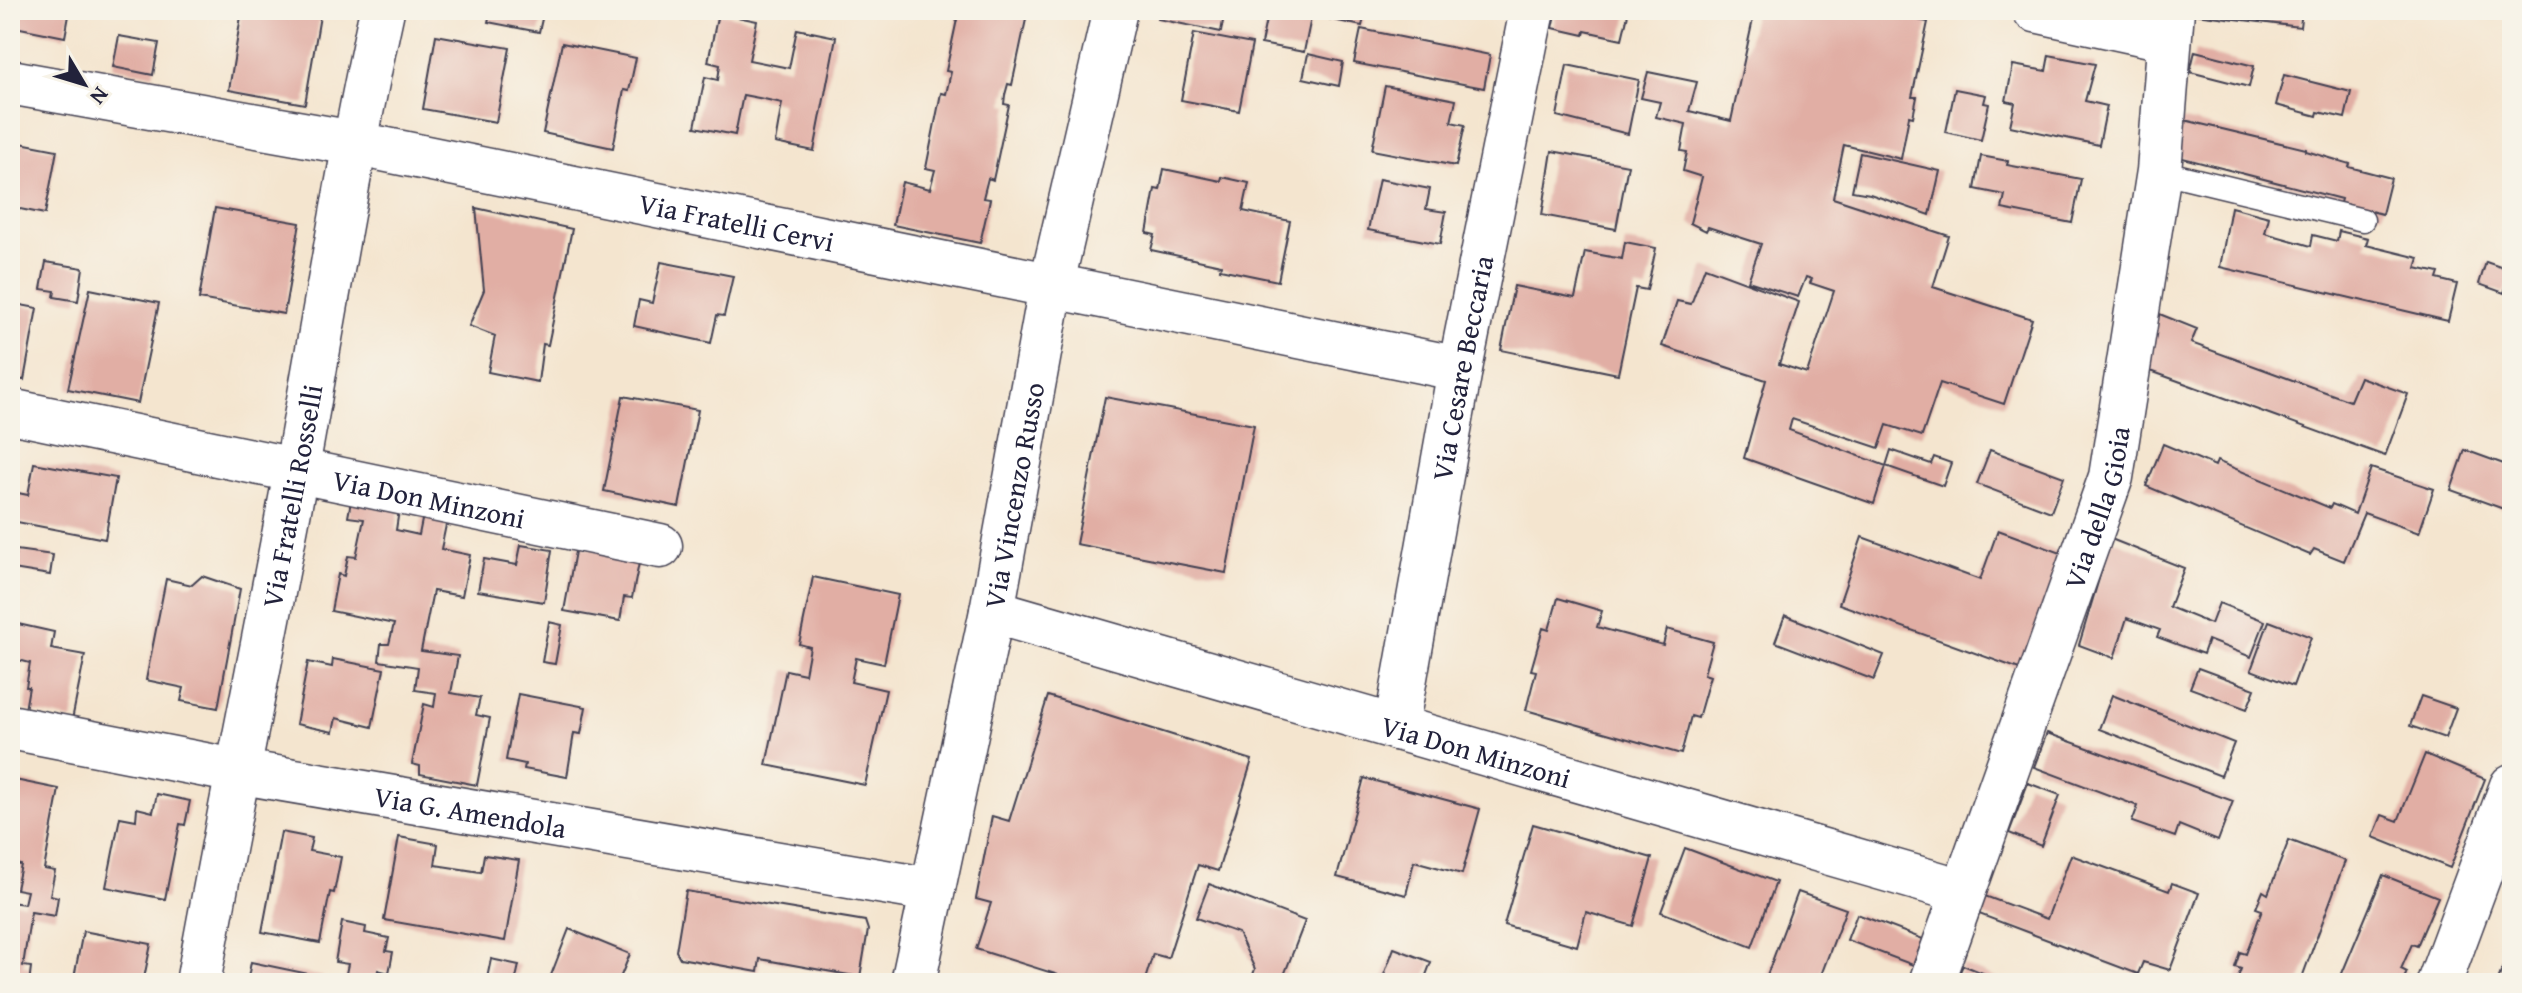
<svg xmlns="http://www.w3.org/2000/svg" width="2522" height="993" font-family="'Gentium Book Plus',serif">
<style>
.building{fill:#e1aea4}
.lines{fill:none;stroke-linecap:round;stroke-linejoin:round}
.service-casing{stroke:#423f51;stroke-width:25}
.minor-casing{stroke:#423f51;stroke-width:47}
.service{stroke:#fff;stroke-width:22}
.minor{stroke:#fff;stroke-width:44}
.labels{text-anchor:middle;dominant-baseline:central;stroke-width:8;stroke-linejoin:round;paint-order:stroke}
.street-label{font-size:28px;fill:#22223b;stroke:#f7f3e8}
</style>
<rect width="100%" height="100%" fill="#f7f3e8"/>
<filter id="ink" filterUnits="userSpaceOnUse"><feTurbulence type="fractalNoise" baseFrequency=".0125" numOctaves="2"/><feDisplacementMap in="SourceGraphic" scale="16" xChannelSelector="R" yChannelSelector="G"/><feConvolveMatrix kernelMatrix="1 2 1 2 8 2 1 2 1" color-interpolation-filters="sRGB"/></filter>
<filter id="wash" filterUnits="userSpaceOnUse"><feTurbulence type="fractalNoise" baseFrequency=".006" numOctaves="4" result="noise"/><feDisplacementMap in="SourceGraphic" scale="32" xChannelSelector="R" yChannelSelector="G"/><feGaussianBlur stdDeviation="1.8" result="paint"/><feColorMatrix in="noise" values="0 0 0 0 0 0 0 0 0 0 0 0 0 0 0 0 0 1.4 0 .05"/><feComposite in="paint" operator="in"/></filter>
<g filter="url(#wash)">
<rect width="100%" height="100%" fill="#f4e5cf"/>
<g id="blocks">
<!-- building -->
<path class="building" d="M10 10H70L65 37 10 26Z
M242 10H321L305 104 229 90Z
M491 10H544L539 32 488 22Z
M959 10H1028L1012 85 1008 84 1005 95 1004 104 1009 105 993 180 988 178 983 198 990 199 980 243 893 225 902 182 930 189 935 170 926 168 941 93 946 94 951 72 946 71Z
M1160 10H1225L1221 32 1158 19Z
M1268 10 1312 13 1304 52 1261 44Z
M1323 10H1366L1362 26 1329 19Z
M1557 10H1629L1622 39 1585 31 1584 35 1553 28Z
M1755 10H1870L1928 22 1912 97H1917L1913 117 1909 116 1901 159 1844 145 1833 198 1949 236 1933 287 2032 319 2004 404 1940 383 1922 436 1887 425 1879 448 1792 419 1789 430 1886 466 1891 450 1931 464 1934 457 1951 463 1943 486 1886 466 1874 504 1744 458 1766 380 1662 346 1677 301 1691 304 1705 267 1799 302 1779 364 1807 373 1834 291 1810 283 1812 279 1806 277 1798 297 1748 281 1761 244 1708 227 1706 231 1690 223 1702 177 1683 171 1687 152 1681 151 1686 124 1656 117 1660 102 1641 98 1648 72 1697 82 1689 111 1731 121Z
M2188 10H2302L2300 27 2188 13Z
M718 13 757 21 749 60 789 68 797 29 836 37 814 151 775 143 782 103 764 99 743 95 735 135 695 127 705 77 718 80 720 65 708 62Z
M1361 29 1490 55 1484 88 1354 63Z
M1194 33 1252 44 1239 111 1181 100Z
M436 35 510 48 496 122 423 109Z
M119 36 159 43 153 75 113 67Z
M562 43 636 58 629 91 624 90 613 148 543 133Z
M2195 51 2254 66 2249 87 2190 72Z
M1308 54 1343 62 1339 86 1303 78Z
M2049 55 2095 64 2085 101 2107 106 2099 145 2010 126 2015 103 2006 101 2013 65 2046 71Z
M1567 65 1639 80 1628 134 1557 116Z
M2284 75 2351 92 2345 118 2318 112 2317 116 2276 105Z
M1385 86 1456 100 1451 122 1465 125 1456 166 1372 150Z
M1955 89 1986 95 1984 103 1989 104 1981 140 1946 132Z
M2180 119 2306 149V151L2350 164 2349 167 2391 178 2382 214 2340 203 2341 199 2175 156Z
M10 141 57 150 45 214 10 207Z
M1552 151 1628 165 1616 229 1542 215Z
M1860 153 1940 171 1930 215 1870 194 1852 191Z
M1981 156 2008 161 2007 165 2081 179 2072 223 2002 209 2005 195 1975 189Z
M1164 169 1221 181 1222 177 1249 183 1243 211 1290 221 1278 281 1220 269 1221 265 1151 250 1155 235 1147 233 1155 189 1160 190Z
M1379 179 1430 189 1426 209 1446 212 1440 244 1368 230Z
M2231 207 2269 217 2265 233 2311 246 2313 235 2337 241 2339 231 2368 238 2366 245 2419 258 2416 268 2439 273 2437 279 2457 284 2448 321 2220 267Z
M215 208 300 223 284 314 199 299Z
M476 208 572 229 548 345 543 344 538 382 488 372 495 336 469 326 484 290Z
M1625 242 1656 248 1647 290 1636 288 1618 374 1501 350 1514 286 1575 298 1585 252 1622 259Z
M46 262 83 268 78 301 54 297 55 291 41 289Z
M661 262 733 276 724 316 717 315 711 343 634 326 639 300 652 303Z
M2486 262 2512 271 2504 293 2479 284Z
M90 289 159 303 138 403 68 389Z
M10 303 37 308 24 380 10 378Z
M2157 313 2197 329 2191 343 2350 401 2360 377 2408 394 2385 456 2148 370Z
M623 396 698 410 679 507 604 491Z
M1105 397 1254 425 1226 573 1076 544Z
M2163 444 2215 466 2217 461 2330 508 2332 504 2355 514 2371 468 2434 489 2419 533 2364 513 2344 561 2314 549 2310 555 2146 486Z
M1990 450 2064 477 2051 512 1977 484Z
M2465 450 2512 467V512L2451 490Z
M34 463 116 478 105 539 12 521 18 493 28 495Z
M351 501 399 510 396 530 419 535 423 515 447 520 441 549 470 555 462 596 433 591 421 651 458 656 451 693 480 698 476 715 490 718 477 785 420 774V766L412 764 424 704 434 707 436 693 415 690 418 667 379 661 381 644H389L394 624 331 611 338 574 344 576 348 556 356 557 364 519 348 517Z
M1998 530 2064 554 2022 670 1839 604 1862 537 1980 580Z
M2111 539 2184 568 2169 607 2211 624 2219 603 2265 621 2251 657 2208 640 2203 654 2157 637 2160 630 2127 618 2114 658 2079 645Z
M521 545 552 550 544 602 478 591 484 559 517 565Z
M576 546 640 558 632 598 624 597 620 621 564 611Z
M16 550 53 555 50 575 13 569Z
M202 576 240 589 218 708 181 701 184 688 146 680 166 579 192 585Z
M813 577 898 595 884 664 856 658 851 682 886 690 865 785 766 765 786 670 805 674 810 647 799 644Z
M1558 598 1602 611 1597 627 1663 645 1667 629 1713 642 1704 674 1710 676 1698 718 1691 716 1681 754 1526 710 1536 671 1531 670 1543 628 1549 630Z
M1785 615 1884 655 1874 680 1775 642Z
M2269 621 2311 637 2293 686 2251 670Z
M549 622 562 625 555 664 542 662Z
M18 624 54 632 51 649 85 655 72 720 25 710 29 687H26L30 663 11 658Z
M333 659 384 669 372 727 336 718 333 732 296 724 308 662 332 667Z
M2198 668 2255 689 2247 709 2190 688Z
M518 694 586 707 581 734 574 733 567 777 524 769 525 764 506 760Z
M2112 695 2234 743 2221 776 2099 729Z
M1048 696 1252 760 1218 871 1198 865 1168 958 1153 954 1144 983H1084L976 949 991 903 976 899 992 816 1009 821Z
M2421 696 2456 708 2445 738 2410 726Z
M2047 733 2233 801 2218 841 2179 825 2175 837 2132 822 2138 806 2034 767Z
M2425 754 2485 779 2450 868 2373 837 2382 815 2398 821Z
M1364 778 1480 809 1462 874 1414 861 1406 895 1337 877Z
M10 779 59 789 44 869 55 871 50 895 58 897 55 916 31 912 23 966 31 967 29 983H10V902L24 904 27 891 16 889 21 865 10 863Z
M2028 783 2060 795 2041 846 2009 833Z
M157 794 190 801 185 825 180 824 165 899 106 887 120 817 136 820 137 808 153 812Z
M1533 824 1652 858 1633 926 1586 912 1577 946 1504 925Z
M281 832 312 838 309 851 341 857 334 893 330 892 320 943 262 932Z
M399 837 438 844 435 865 481 872 484 855 519 860 505 941 384 920Z
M2289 840 2345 861 2300 983H2236L2241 969 2235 967 2240 952 2246 954 2262 910 2256 908 2263 891 2268 894Z
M1685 848 1776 882 1752 947 1661 912Z
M2071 855 2169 891 2172 883 2199 893 2170 970 2143 962 2138 974 1979 914 1985 896 2047 919Z
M2383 875 2438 897 2417 946 2412 944 2401 969 2407 972 2402 983H2338Z
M1209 884 1305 921 1281 983H1250L1255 969 1238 933 1196 918Z
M686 891 865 921 868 930 860 977 760 959 758 972 680 958 676 951Z
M1798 892 1846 909 1818 983H1764Z
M1857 914 1923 939 1913 965 1847 940Z
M342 922 366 927 365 933 389 938 386 951 393 952 389 973 378 970 375 983H344L348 964 335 962Z
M569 929 630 954 618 983H548Z
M83 931 151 944 143 983H73Z
M1394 948 1431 962 1423 983H1381Z
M2508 953 2512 955V983H2497Z
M491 959 519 965 515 983H486Z
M251 962 323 977 322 983H247Z
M1963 965 2007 983H1955Z"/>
</g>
</g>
<g filter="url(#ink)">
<use href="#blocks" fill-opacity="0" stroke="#423f51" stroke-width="2"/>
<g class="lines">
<defs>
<path id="service" d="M2159 171 2363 220"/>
<g id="minor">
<path d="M2035 10 2169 39"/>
<path id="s1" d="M10 82 353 143 1460 369"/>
<path id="s2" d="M10 411 660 546"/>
<path id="s3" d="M992 611 1962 891"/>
<path id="s4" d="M10 727 236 771 931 890"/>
<path id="s5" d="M1396 728 1460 369 1532 10"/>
<path id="s6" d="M198 983C229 811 265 639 297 467 325 314 349 162 382 10"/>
<path id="s7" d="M913 983 992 611 1051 287 1115 10"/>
<path id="s8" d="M1931 983 2111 477 2159 171 2172 10"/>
<path d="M2439 983 2512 786"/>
</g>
</defs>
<!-- service casing -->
<use href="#service" class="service-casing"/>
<!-- minor casing -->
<use href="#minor" class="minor-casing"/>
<!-- service -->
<use href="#service" class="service"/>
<!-- minor -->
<use href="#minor" class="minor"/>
</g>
</g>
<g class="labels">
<!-- street labels -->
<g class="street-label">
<text stroke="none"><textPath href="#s1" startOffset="740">Via Fratelli Cervi</textPath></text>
<text stroke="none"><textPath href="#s5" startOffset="366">Via Cesare Beccaria</textPath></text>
<text stroke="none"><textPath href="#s6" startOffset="496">Via Fratelli Rosselli</textPath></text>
<text stroke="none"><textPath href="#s2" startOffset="428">Via Don Minzoni</textPath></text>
<text stroke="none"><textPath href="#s7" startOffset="498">Via Vincenzo Russo</textPath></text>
<text stroke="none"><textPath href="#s8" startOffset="504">Via della Gioia</textPath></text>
<text stroke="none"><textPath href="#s3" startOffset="504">Via Don Minzoni</textPath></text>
<text stroke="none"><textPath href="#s4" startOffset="468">Via G. Amendola</textPath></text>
</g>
</g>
<!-- margin -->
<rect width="2522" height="993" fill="none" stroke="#f7f3e8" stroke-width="40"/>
<!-- north arrow -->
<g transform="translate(84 84) rotate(128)" stroke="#f7f3e8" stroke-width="6" paint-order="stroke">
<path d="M0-6L14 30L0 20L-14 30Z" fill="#22223b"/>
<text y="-12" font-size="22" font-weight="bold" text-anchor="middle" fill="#22223b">N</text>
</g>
</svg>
